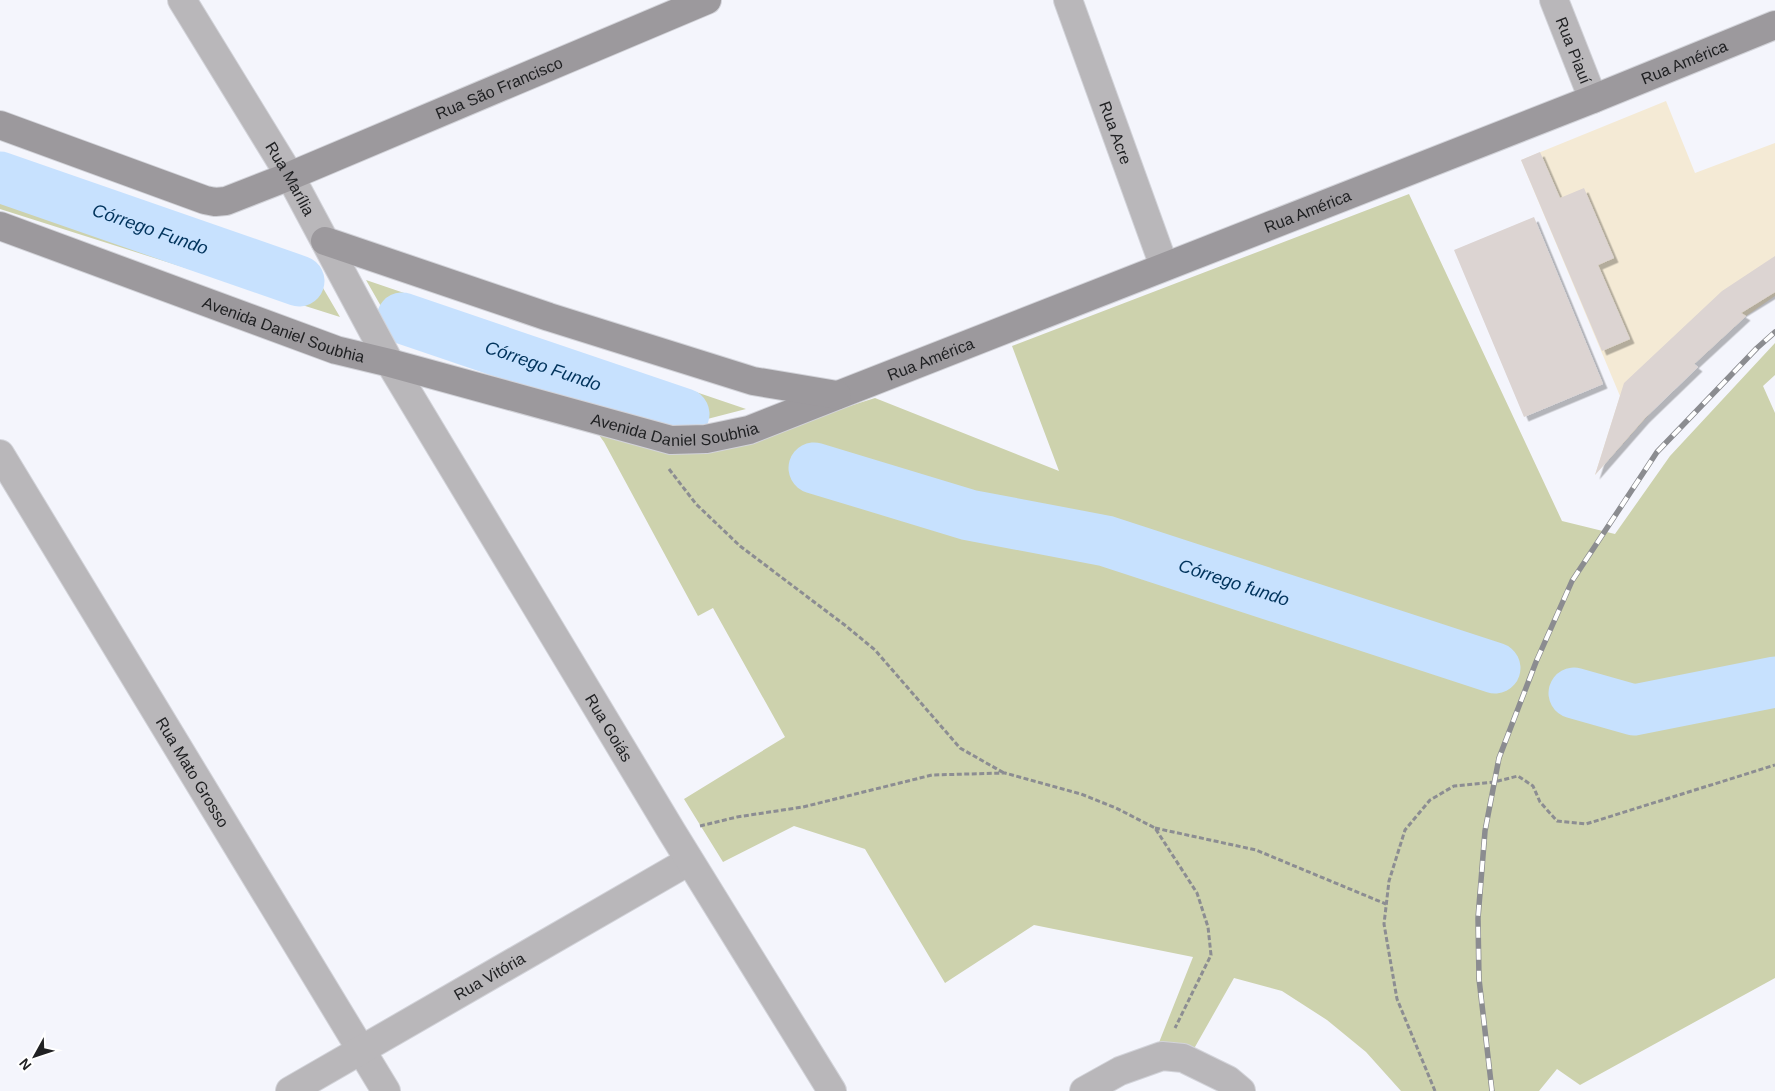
<svg xmlns="http://www.w3.org/2000/svg" width="1775" height="1091" font-family="Helvetica,sans-serif">
<style>
.industrial{fill:#f4ead5}
.green{fill:#cdd2ad}
.lines{fill:none;stroke-linecap:round;stroke-linejoin:round}
.river{stroke:#c7e1fe;stroke-width:51}
.building{fill:#dcd4d2;filter:url(#shadow)}
.minor-casing{stroke:#d2d3d9;stroke-width:30}
.tertiary-casing{stroke:#d2d3d9;stroke-width:30}
.secondary-casing{stroke:#d2d3d9;stroke-width:30}
.path{stroke:#8c8d92;stroke-width:3;stroke-dasharray:5 2.5;stroke-linecap:butt}
.minor{stroke:#b9b7ba;stroke-width:28}
.tertiary{stroke:#b9b7ba;stroke-width:28}
.secondary{stroke:#9c999d;stroke-width:28}
.rail-casing{stroke:#8b8c90;stroke-width:5.5}
.rail{stroke:#fff;stroke-width:4;stroke-dasharray:11;stroke-linecap:butt}
.labels{text-anchor:middle;dominant-baseline:central;stroke-width:4;stroke-linejoin:round;paint-order:stroke}
.street-label{font-size:16px;fill:#202123;stroke:#fff}
.water-label{font-size:18px;font-style:italic;fill:#00335c;stroke:#fff}
</style>
<defs>
<filter id="shadow"><feDropShadow dx="4.5" dy="4.5" stdDeviation="0" flood-color="#0004"/></filter>
</defs>
<rect width="100%" height="100%" fill="#f4f5fc"/>
<!-- industrial -->
<path class="industrial" d="M1666 101 1695 173 1775 143V296L1746 316 1694 364 1595 475 1620 396 1521 160Z"/>
<!-- green -->
<path class="green" d="M0 159 309 264 340 317 0 209Z
M1409 194 1562 521 1615 534 1670 456 1775 343V375L1763 386 1775 413V978L1580 1085 1557 1069 1539 1091H1401L1366 1052 1327 1020 1282 991 1234 978 1191 1054 1158 1045 1193 957 1034 925 945 983 865 849 794 826 723 862 684 799 785 737 713 608 698 616 604 442 585 416 726 445 875 398 1059 471 1012 346Z
M366 280 746 409 688 424 402 343Z"/>
<g class="lines">
<!-- river -->
<g class="river">
<path id="s1" d="M0 177 299 281"/>
<path id="s2" d="M402 318 684 414"/>
<path id="s3" d="M814 468 969 515 1106 541 1495 668"/>
<path d="M1574 693 1634 710 1775 682"/>
</g>
</g>
<!-- building -->
<path class="building" d="M1540 152 1560 198 1584 188 1614 258 1598 265 1630 339 1602 351 1521 160Z
M1534 217 1603 384 1524 417 1454 250Z
M1775 256V292L1741 313 1746 316 1694 364 1698 367 1645 418 1595 475 1624 383 1722 291Z"/>
<g class="lines">
<defs>
<g id="minor">
<path id="s4" d="M1068 0 1164 266"/>
<path id="s5" d="M1554 0 1593 99"/>
<path id="s6" d="M0 454 386 1091"/>
<path id="s7" d="M290 1091 689 861"/>
<path d="M1084 1091 1120 1071 1162 1056 1183 1058 1228 1080 1241 1091"/>
</g>
<g id="tertiary">
<path id="s8" d="M182 0 290 176 390 363 672 832 832 1091"/>
</g>
<g id="secondary">
<path id="s9" d="M0 125 205 200 215 202 226 201 290 176 707 0"/>
<path id="s10" d="M0 226 336 350 390 363 671 440 706 439 749 430 1593 99 1775 25"/>
<path d="M325 241 549 317 753 381 837 395"/>
</g>
</defs>
<!-- minor casing -->
<use href="#minor" class="minor-casing"/>
<!-- tertiary casing -->
<use href="#tertiary" class="tertiary-casing"/>
<!-- secondary casing -->
<use href="#secondary" class="secondary-casing"/>
<!-- path -->
<path class="path" d="M669 469 696 504 740 546 846 626 875 650 960 748 1004 773
M700 826 737 817 803 807 932 775 1005 773 1081 794 1116 808 1155 828 1197 893 1208 927 1211 955 1175 1028
M1155 828 1256 850 1386 904
M1435 1091 1397 999 1384 924 1389 881 1405 830 1430 800 1454 786 1494 782 1518 776 1533 786 1540 802 1557 821 1586 824 1775 765"/>
<!-- minor -->
<use href="#minor" class="minor"/>
<!-- tertiary -->
<use href="#tertiary" class="tertiary"/>
<!-- secondary -->
<use href="#secondary" class="secondary"/>
<defs>
<path id="rail" d="M1492 1091 1479 979 1478 918 1485 831 1499 758 1536 662 1572 581 1657 452 1757 348 1775 332"/>
</defs>
<!-- rail casing -->
<use href="#rail" class="rail-casing"/>
<!-- rail -->
<use href="#rail" class="rail"/>
</g>
<g class="labels">
<!-- street labels -->
<g class="street-label">
<text stroke="none"><textPath href="#s5" startOffset="54">Rua Piauí</textPath></text>
<text stroke="none"><textPath href="#s10" startOffset="1789">Rua América</textPath></text>
<text stroke="none"><textPath href="#s9" startOffset="535">Rua São Francisco</textPath></text>
<text stroke="none"><textPath href="#s4" startOffset="141">Rua Acre</textPath></text>
<text stroke="none"><textPath href="#s8" startOffset="209">Rua Marília</textPath></text>
<text stroke="none"><textPath href="#s10" startOffset="1384">Rua América</textPath></text>
<text stroke="none"><textPath href="#s10" startOffset="302">Avenida Daniel Soubhia</textPath></text>
<text stroke="none"><textPath href="#s10" startOffset="979">Rua América</textPath></text>
<text stroke="none"><textPath href="#s10" startOffset="708">Avenida Daniel Soubhia</textPath></text>
<text stroke="none"><textPath href="#s8" startOffset="844">Rua Goiás</textPath></text>
<text stroke="none"><textPath href="#s6" startOffset="372">Rua Mato Grosso</textPath></text>
<text stroke="none"><textPath href="#s7" startOffset="230">Rua Vitória</textPath></text>
</g>
<!-- water labels -->
<g class="water-label">
<text stroke="none"><textPath href="#s1" startOffset="159">Córrego Fundo</textPath></text>
<text stroke="none"><textPath href="#s2" startOffset="149">Córrego Fundo</textPath></text>
<text stroke="none"><textPath href="#s3" startOffset="436">Córrego fundo</textPath></text>
</g>
</g>
<!-- north arrow -->
<g transform="translate(35 1056) rotate(230)" stroke="#ffffff" stroke-width="4" paint-order="stroke">
<path d="M0-4L9 19L0 12L-9 19Z" fill="#202123"/>
<text y="-8" font-size="14" font-weight="bold" text-anchor="middle" fill="#202123">N</text>
</g>
</svg>
